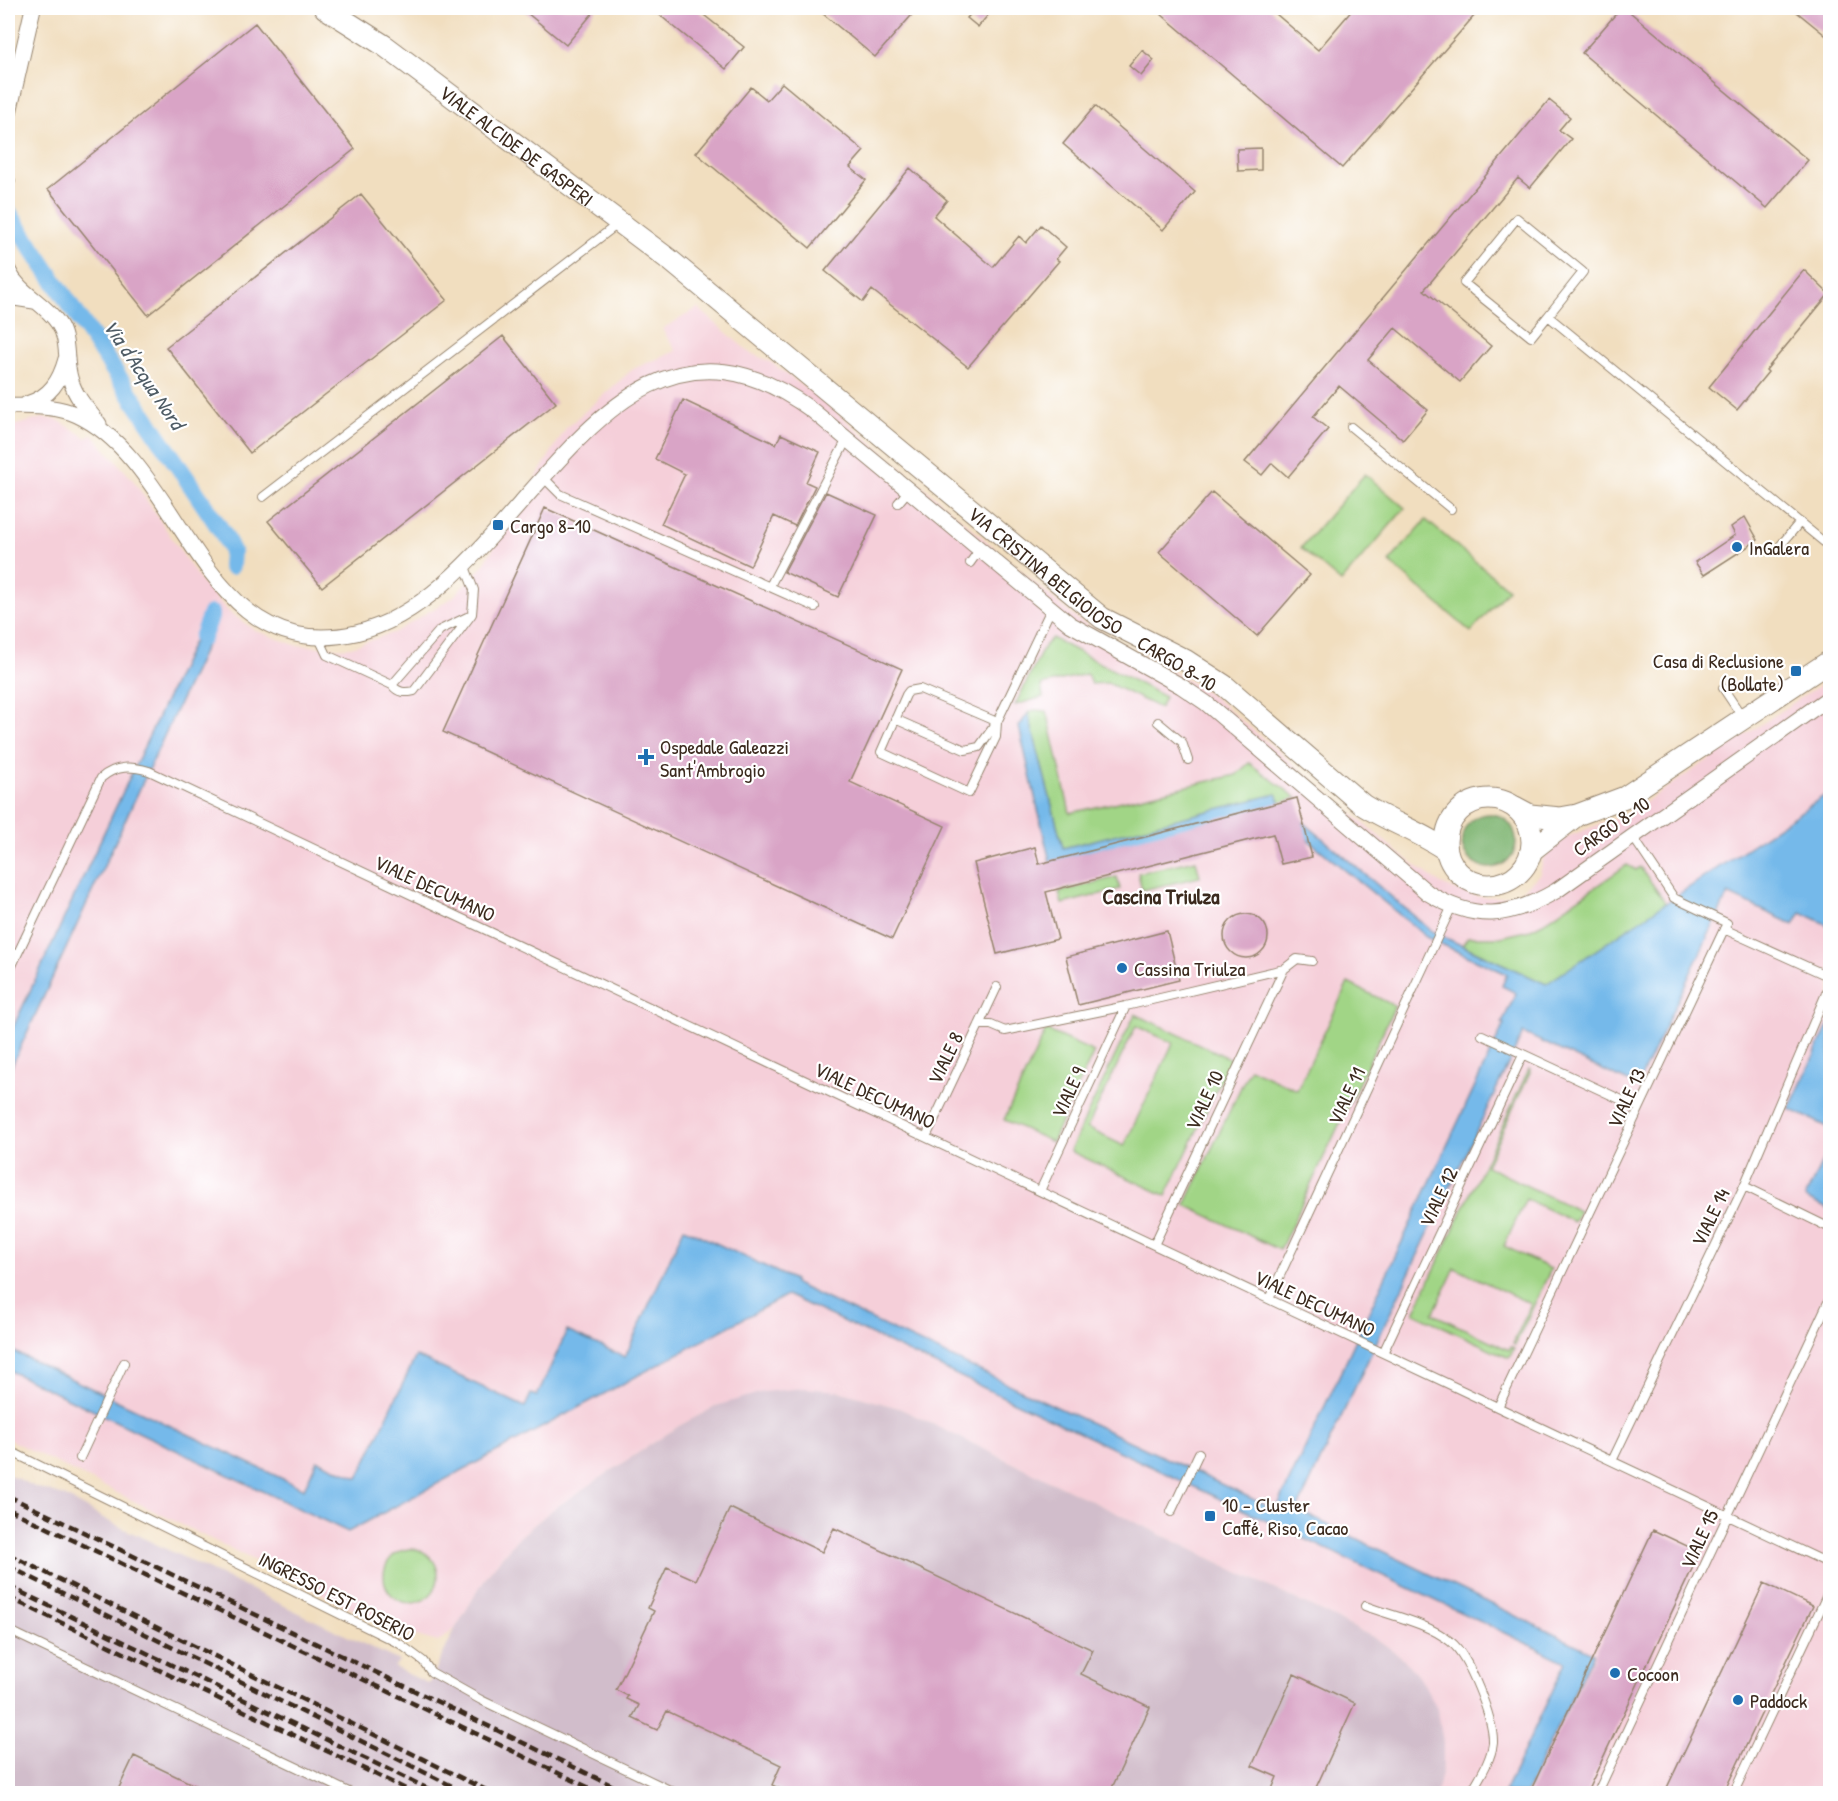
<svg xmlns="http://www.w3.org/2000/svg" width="1838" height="1801" font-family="'Patrick Hand',sans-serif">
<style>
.built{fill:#f5cfd9}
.industrial{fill:#d1bdcb}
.green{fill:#a1d586;stroke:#6e8052;stroke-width:1.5;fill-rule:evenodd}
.forest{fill:#80b673;stroke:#5e7048;stroke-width:1.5}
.water{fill:#74b9ea;stroke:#587284;stroke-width:1.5}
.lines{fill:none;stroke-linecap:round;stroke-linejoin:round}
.canal{stroke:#74b9ea;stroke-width:18}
.building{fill:#d9a4c6}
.lane-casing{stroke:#96846e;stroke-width:10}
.street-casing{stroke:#96846e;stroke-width:17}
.secondary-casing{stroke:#96846e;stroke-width:23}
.lane{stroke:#fff;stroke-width:8}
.street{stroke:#fff;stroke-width:15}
.secondary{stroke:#fff;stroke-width:21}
.rail{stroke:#3b2a1e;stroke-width:4.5;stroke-dasharray:9 4.5;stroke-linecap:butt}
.poi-dot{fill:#1f6fb2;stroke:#fff;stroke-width:2}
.labels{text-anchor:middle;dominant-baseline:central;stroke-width:4.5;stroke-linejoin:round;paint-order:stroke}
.street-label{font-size:20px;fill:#3b2a1e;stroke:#fff}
.poi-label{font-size:20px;fill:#3b2a1e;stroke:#fff;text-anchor:start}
.water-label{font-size:21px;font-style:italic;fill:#4f5c65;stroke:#fff}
.neighbourhood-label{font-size:21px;font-weight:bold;fill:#3b2a1e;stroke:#fff}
</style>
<rect width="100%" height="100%" fill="#fff"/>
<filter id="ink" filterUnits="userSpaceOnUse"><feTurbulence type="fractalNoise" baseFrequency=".0167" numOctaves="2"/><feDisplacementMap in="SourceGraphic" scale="12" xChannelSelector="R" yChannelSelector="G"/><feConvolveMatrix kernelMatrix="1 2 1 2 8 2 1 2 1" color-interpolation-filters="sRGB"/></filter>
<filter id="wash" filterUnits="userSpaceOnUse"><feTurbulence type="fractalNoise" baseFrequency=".008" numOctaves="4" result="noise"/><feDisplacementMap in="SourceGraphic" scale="24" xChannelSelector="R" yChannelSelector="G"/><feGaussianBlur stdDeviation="1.35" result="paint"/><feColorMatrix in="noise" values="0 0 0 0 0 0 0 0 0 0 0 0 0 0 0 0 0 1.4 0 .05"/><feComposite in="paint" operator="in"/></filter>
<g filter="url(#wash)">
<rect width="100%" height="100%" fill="#f1debf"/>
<!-- built -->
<path class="built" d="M698 308 750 353 769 361 826 403 1077 619 1189 681 1215 698 1400 854 1441 884 1458 891 1480 897H1501L1521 892 1540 874 1543 859 1555 845 1569 836 1625 814 1647 801 1830 678V1793H1436L1443 1765V1741L1424 1684 1403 1658 1377 1639 899 1408 838 1391 719 1405 679 1426 552 1510 517 1539 487 1575 455 1629 438 1642 395 1630 8 1439V427L43 418 58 420 87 438 92 434 133 480 201 582 230 613 256 631 295 645 335 648 351 647 395 632 453 597 482 567 566 428 633 369 676 351 662 329Z"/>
<!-- industrial -->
<path class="industrial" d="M804 1388 838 1391 899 1408 1377 1639 1403 1658 1424 1684 1437 1709 1443 1741V1765L1436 1794 8 1793V1474L35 1487 64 1496 112 1523 399 1661 394 1667 429 1684 455 1629 487 1575 517 1539 552 1510 679 1426 719 1405 763 1392Z"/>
<!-- green -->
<path class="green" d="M1365 474 1405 508 1341 582 1301 548Z
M1426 520 1508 589 1471 632 1389 562Z
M1052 638 1165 697 1160 708 1108 683 1091 684 1087 674 1041 685 1043 697 1015 705 1045 645Z
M1034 710 1047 711 1070 813 1236 775 1249 763 1297 798 1281 803 1276 794 1063 848 1028 713Z
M1196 860 1200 877 1142 890 1138 873Z
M1627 865 1636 870 1640 867 1666 903 1546 984 1462 945 1468 937H1500L1527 931 1543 923Z
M1117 877 1120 889 1062 904 1059 892Z
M1348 983 1395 1006 1280 1250 1185 1205 1250 1068 1297 1090Z
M1135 1014 1231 1059 1166 1196 1070 1151ZM1136 1026 1173 1043 1124 1146 1087 1128Z
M1046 1030 1094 1052 1052 1142 1004 1120Z
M1529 1069 1531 1070 1486 1166 1579 1211 1574 1222 1526 1199 1504 1246 1551 1269 1515 1345 1513 1344 1531 1304 1455 1268 1433 1314 1509 1350 1511 1347 1514 1349 1509 1358 1414 1313Z
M384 1576a27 27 0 1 1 54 0a27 27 0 1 1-54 0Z"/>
<!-- forest -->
<path class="forest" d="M1462 841a27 27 0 1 1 54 0a27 27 0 1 1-54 0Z"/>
<!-- water -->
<path class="water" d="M202 638 208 641 8 1074V1038L193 642 199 644Z
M1028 713 1063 848 1276 794 1281 803 1433 932 1546 984 1830 792V926L1801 912 1794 925 1728 894 1637 1086 1523 1033 1297 1510 1593 1653 1526 1793H1504L1566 1662 787 1295 348 1532 8 1370V1349L304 1489 317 1460 358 1478 416 1356 525 1407 531 1394 537 1396 567 1331 625 1357 684 1228 794 1280 793 1283 1276 1510 1504 1024 1502 1023 1516 993 1502 986 1507 974 1428 938 1268 807 1050 862 1019 727Z
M1830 1022V1128L1789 1109Z
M1830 1145V1210L1805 1198Z"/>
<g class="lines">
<!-- canal -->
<path class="canal" d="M8 212 223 533 232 551 231 566
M202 638 211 614"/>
</g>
<g id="blocks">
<!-- building -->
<path class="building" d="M521 8H597L566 45Z
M651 8H695L744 47 726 69Z
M816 8H918L875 57Z
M976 8H994L978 27 967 18Z
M1154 8H1269L1318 50 1354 8H1481L1342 168Z
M1621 8H1625L1808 160 1767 208 1582 53Z
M1792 8H1830V39Z
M255 23 355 149 148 315 48 189Z
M1142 50 1154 60 1141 76 1129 66Z
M782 83 864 151 850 167 866 180 810 248 696 153 751 87 767 100Z
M1549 100 1570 117 1559 130 1571 139 1530 188 1518 178 1424 290 1491 346 1460 382 1395 328 1368 360 1428 410 1403 440 1339 386 1313 417 1328 429 1288 477 1272 463 1262 475 1245 462Z
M1095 106 1195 192 1163 230 1063 144Z
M1261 148V170L1238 171 1237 149Z
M910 168 947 200 934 216 993 267 1019 236 1026 243 1041 225 1066 247 1056 259 1059 261 968 367 872 290 863 302 825 271Z
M361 194 447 300 250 453 166 347Z
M1804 270 1829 294 1766 370 1768 372 1737 410 1709 387Z
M503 336 556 403 322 587 268 521Z
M683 400 776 444 781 434 820 452 806 482 815 486 795 526 774 516 750 566 661 524 685 474 655 459Z
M826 492 877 515 838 597 784 572Z
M1212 492 1310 575 1257 636 1159 552Z
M545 508 902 669 850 782 945 826 892 939 443 732Z
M1745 517 1758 540 1704 575 1695 562 1735 535 1731 527Z
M1297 798 1312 857 1281 864 1273 834 1046 892 1058 939 997 954 974 863 1035 847 1039 864Z
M1224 936a22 22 0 1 1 44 0a22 22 0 1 1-44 0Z
M1167 931 1179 980 1078 1005 1066 957Z
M730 1508 822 1552 834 1528 1093 1650 1081 1674 1150 1707 1109 1794H790L772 1785 781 1765 667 1711 657 1730 632 1718 639 1705 626 1699 628 1696 616 1690 654 1611 648 1608 667 1567 696 1580Z
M1653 1530 1700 1552 1586 1794H1529Z
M1764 1583 1813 1606 1723 1794H1664Z
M1294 1674 1355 1703 1313 1794H1270L1277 1777 1252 1766Z
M134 1756 213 1794H116Z"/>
</g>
</g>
<g filter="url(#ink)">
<use href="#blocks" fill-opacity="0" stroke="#96846e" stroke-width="1.5"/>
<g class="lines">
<defs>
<path id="lane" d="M8 184 11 181
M1548 316 1583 272 1517 218 1464 283 1531 337 1548 316 1830 547
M1351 427 1451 509
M543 477 560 494 815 607
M263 497 619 223
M898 503 909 490
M1780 546 1800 522
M970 563 980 549
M770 586 847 439
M318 636 327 655 392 685C398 693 405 693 414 691L472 614 474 590 464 564
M392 685 440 630 467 617
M1723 688 1737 709
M920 689 997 722 996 737 969 793 881 752 906 695 909 691Z
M895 719 965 750 979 747 997 722 1051 609
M1158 722 1182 742 1188 760
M1724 929 1830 977
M8 974 101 778C116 765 131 766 149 771L1830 1564
M979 1025H991L1005 1031 1126 1006 1284 969 1297 959 1312 961
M1482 1035 1639 1108
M926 1137 997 987
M1744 1186 1830 1228
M1040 1191 1126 1006
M1154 1245 1284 969
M1269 1299 1452 906
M1383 1353 1523 1055
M1498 1407 1727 923 1674 898 1633 837
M8 1450 400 1644 423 1661 431 1672 481 1700 678 1794
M80 1458 124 1363
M1612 1461 1744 1186 1830 984
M1171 1512 1199 1453
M1365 1606C1393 1616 1428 1623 1451 1642 1469 1656 1494 1720 1493 1743 1491 1761 1479 1778 1470 1794
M8 1630 353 1794
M1597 1794 1830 1298
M1733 1794 1830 1589"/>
<path id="street" d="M8 117 33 8
M8 270C19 294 44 302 58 323 70 340 64 362 71 381 76 398 89 411 99 424
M8 297 34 301
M27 404C50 397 60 381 66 359
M8 406C32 407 55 405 77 415 186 466 201 668 356 633 523 595 603 256 813 411L1070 624 1181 686 1206 703 1428 893C1475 922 1509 918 1556 891L1830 697"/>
<g id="secondary">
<path id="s1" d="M325 8 385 46 671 261 1102 618 1185 660 1225 686 1363 805C1390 822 1420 832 1446 850"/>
<circle cx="1489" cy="842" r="43"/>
<path d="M1515 807 1530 815 1560 818 1577 815 1625 797 1830 661"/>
<path d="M1531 851 1576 816"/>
</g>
</defs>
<!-- lane casing -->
<use href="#lane" class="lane-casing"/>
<!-- street casing -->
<use href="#street" class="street-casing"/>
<!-- secondary casing -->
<use href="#secondary" class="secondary-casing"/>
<!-- lane -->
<use href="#lane" class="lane"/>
<!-- street -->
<use href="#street" class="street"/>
<!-- secondary -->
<use href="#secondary" class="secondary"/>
<!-- rail -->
<path class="rail" d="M8 1496 630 1794
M8 1509 602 1794
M8 1554 494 1794
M8 1566 468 1794
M8 1586 439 1794
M8 1597 416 1794"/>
</g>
</g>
<!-- markers -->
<g class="poi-dot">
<rect x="492" y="519" width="12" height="12" rx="3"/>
<circle cx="1737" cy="547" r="6"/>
<rect x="1790" y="665" width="12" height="12" rx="3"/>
<path d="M643 748h6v6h6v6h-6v6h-6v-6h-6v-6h6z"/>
<circle cx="1122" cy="968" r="6"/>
<rect x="1204" y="1510" width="12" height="12" rx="3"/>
<circle cx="1615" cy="1673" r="6"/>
<circle cx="1738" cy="1700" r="6"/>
</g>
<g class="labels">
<!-- street labels -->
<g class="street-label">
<text stroke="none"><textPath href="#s1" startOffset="236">VIALE ALCIDE DE GASPERI</textPath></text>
<text stroke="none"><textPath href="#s1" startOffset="915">VIA CRISTINA BELGIOIOSO</textPath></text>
<text transform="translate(1177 663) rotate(31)">CARGO 8-10</text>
<text transform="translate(1611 826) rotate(-35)">CARGO 8-10</text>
<text transform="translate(435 888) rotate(25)">VIALE DECUMANO</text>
<text transform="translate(945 1058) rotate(-64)">VIALE 8</text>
<text transform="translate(1068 1092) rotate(-65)">VIALE 9</text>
<text transform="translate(875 1095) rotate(25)">VIALE DECUMANO</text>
<text transform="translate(1346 1096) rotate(-65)">VIALE 11</text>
<text transform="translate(1626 1098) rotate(-65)">VIALE 13</text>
<text transform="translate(1204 1100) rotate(-65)">VIALE 10</text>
<text transform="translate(1438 1197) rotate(-65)">VIALE 12</text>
<text transform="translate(1710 1217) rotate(-64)">VIALE 14</text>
<text transform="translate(1315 1303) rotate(25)">VIALE DECUMANO</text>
<text transform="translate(1699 1539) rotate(-65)">VIALE 15</text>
<text transform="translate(337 1596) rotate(27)">INGRESSO EST ROSERIO</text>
</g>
<!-- poi labels -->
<g class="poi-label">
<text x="510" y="525">Cargo 8-10</text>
<text x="1749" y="547">InGalera</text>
<text x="1784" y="660" text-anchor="end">Casa di Reclusione<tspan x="1784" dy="23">(Bollate)</tspan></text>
<text x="660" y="746">Ospedale Galeazzi<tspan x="660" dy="23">Sant'Ambrogio</tspan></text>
<text x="1134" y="968">Cassina Triulza</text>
<text x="1222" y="1504">10 - Cluster<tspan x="1222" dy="23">Caffé, Riso, Cacao</tspan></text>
<text x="1627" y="1673">Cocoon</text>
<text x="1750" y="1700">Paddock</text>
</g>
<!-- water labels -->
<g class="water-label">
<text transform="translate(144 374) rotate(56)">Via d'Acqua Nord</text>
</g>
<!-- neighbourhood labels -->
<g class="neighbourhood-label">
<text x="1161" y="896">Cascina Triulza</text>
</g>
</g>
<!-- margin -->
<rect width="1838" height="1801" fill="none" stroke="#fff" stroke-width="30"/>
</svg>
